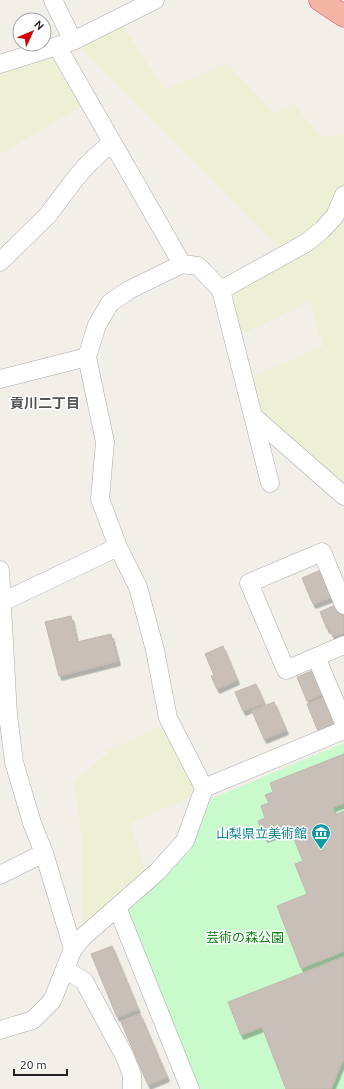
<svg xmlns="http://www.w3.org/2000/svg" width="344" height="1089" font-family="Ubuntu,'Noto Sans JP',sans-serif">
<style>
.farmland{fill:#eef0d5}
.park{fill:#c8facc}
.building{fill:#c7bfb8;stroke:#c4b6ab;filter:url(#shadow)}
.lines{fill:none;stroke-linecap:round;stroke-linejoin:round}
.minor-casing{stroke:#a9a9a9;stroke-width:19}
.trunk-casing{stroke:#dc2a67;stroke-width:23}
.minor{stroke:#fff;stroke-width:18}
.trunk{stroke:#f2b4a3;stroke-width:22}
.labels{text-anchor:middle;dominant-baseline:central;stroke-width:3;stroke-linejoin:round;paint-order:stroke}
.culture-label{font-size:13px;fill:#0d838f;stroke:#fff;text-anchor:end}
.park-label{font-size:13px;fill:#0c8416;stroke:#fff}
.neighbourhood-label{font-size:14px;font-weight:bold;fill:#555;stroke:#fff}
</style>
<defs>
<filter id="shadow"><feDropShadow dx="2.5" dy="4.5" stdDeviation="0" flood-color="#0004"/></filter>
</defs>
<rect width="100%" height="100%" fill="#f2efe9"/>
<!-- farmland -->
<path class="farmland" d="M118 18 164 90 228 64 274 113 294 104 321 137 344 135V496L254 417 244 381 323 346 310 300 233 339 221 290 285 254 73 41Z
M57 46 90 102 0 154V64Z
M164 725 193 787 194 795 131 823 146 876 82 925V841L74 780 105 756 108 751Z"/>
<!-- park -->
<path class="park" d="M344 743V1089H199L127 912 189 852 211 799Z"/>
<!-- building -->
<path class="building" d="M323 569 335 596 313 604 302 578Z
M338 604 344 617V632L333 637 329 628 327 629 320 612Z
M71 616 77 642 111 634 118 661 59 676 45 622Z
M223 646 237 680 217 689 211 676 214 675 205 654Z
M314 670 324 693 307 701 297 677Z
M256 684 264 703 243 711 235 692Z
M327 696 338 723 318 731 307 704Z
M274 702 286 730 264 739 252 711Z
M344 754V803L333 807 335 815 344 811V951L301 968 277 906 307 894 295 864 303 861 290 829 265 838 258 821 265 818 261 806 269 803 265 795 273 792 270 783Z
M112 946 138 1009 117 1017 91 954Z
M344 957V1058L331 1089H326L325 1088 321 1089H286L262 1027 241 1035 228 1002Z
M140 1014 167 1077 148 1085 121 1022Z"/>
<g class="lines">
<defs>
<path id="minor" d="M53 0 73 41
M57 46 182 264
M0 64 73 41 155 0
M0 262 48 215 75 179 89 163 112 142
M221 290 306 243 322 230 335 216 344 195
M0 379 87 357
M254 417 344 496
M0 570 8 715 14 762 32 823 44 853 73 949
M0 603 118 547
M344 605 322 552 249 583 286 670 344 645
M316 657 344 723
M204 788 168 718 155 650 138 587 118 547 100 499 105 442 87 357 97 325 110 303 129 290 182 264 198 266 221 290 270 483
M0 875 44 853
M117 907 190 1089
M66 970 84 981 125 1057 132 1075V1089
M0 1030 33 1020 52 1001 73 949 83 937 157 872 185 841 204 788 344 730"/>
<path id="trunk" d="M320 0 344 16"/>
</defs>
<!-- minor casing -->
<use href="#minor" class="minor-casing"/>
<!-- trunk casing -->
<use href="#trunk" class="trunk-casing"/>
<!-- minor -->
<use href="#minor" class="minor"/>
<!-- trunk -->
<use href="#trunk" class="trunk"/>
</g>
<!-- icons -->
<defs>
<symbol id="museum-pin" viewBox="-11 -11 22 30"><path d="M0 17L-7.5 6A9.5 9.5 0 1 1 7.5 6Z" fill="#0f9aa8" stroke="#fff"/><path d="M0-6L6-3V-2H-6V-3ZM-5-1h2V3h-2ZM-1-1h2V3h-2ZM3-1h2V3H3ZM-6 4H6V6H-6Z" fill="#fff"/></symbol>
</defs>
<g fill-rule="evenodd">
<use href="#museum-pin" x="310" y="822" width="22" height="30"/>
</g>
<g class="labels">
<!-- culture labels -->
<g class="culture-label">
<text x="307" y="833">山梨県立美術館</text>
</g>
<!-- park labels -->
<g class="park-label">
<text x="245" y="937">芸術の森公園</text>
</g>
<!-- neighbourhood labels -->
<g class="neighbourhood-label">
<text x="45" y="403">貢川二丁目</text>
</g>
</g>
<!-- north arrow -->
<g transform="translate(32 32) rotate(46)"><circle r="19" fill="#ffffff" stroke="#a7a7a7"/>
<path d="M0-3L7 15L0 10L-7 15Z" fill="#d40000"/>
<text y="-6" font-size="11" font-weight="bold" text-anchor="middle" fill="#222222">N</text>
</g>
<!-- scale -->
<path d="M14 1069v6h53v-6" fill="none" stroke="#222222" stroke-width="2"/>
<text x="20" y="1069" font-size="12" fill="#222222" stroke="#ffffff" stroke-width="3" paint-order="stroke">20 m</text>
</svg>
